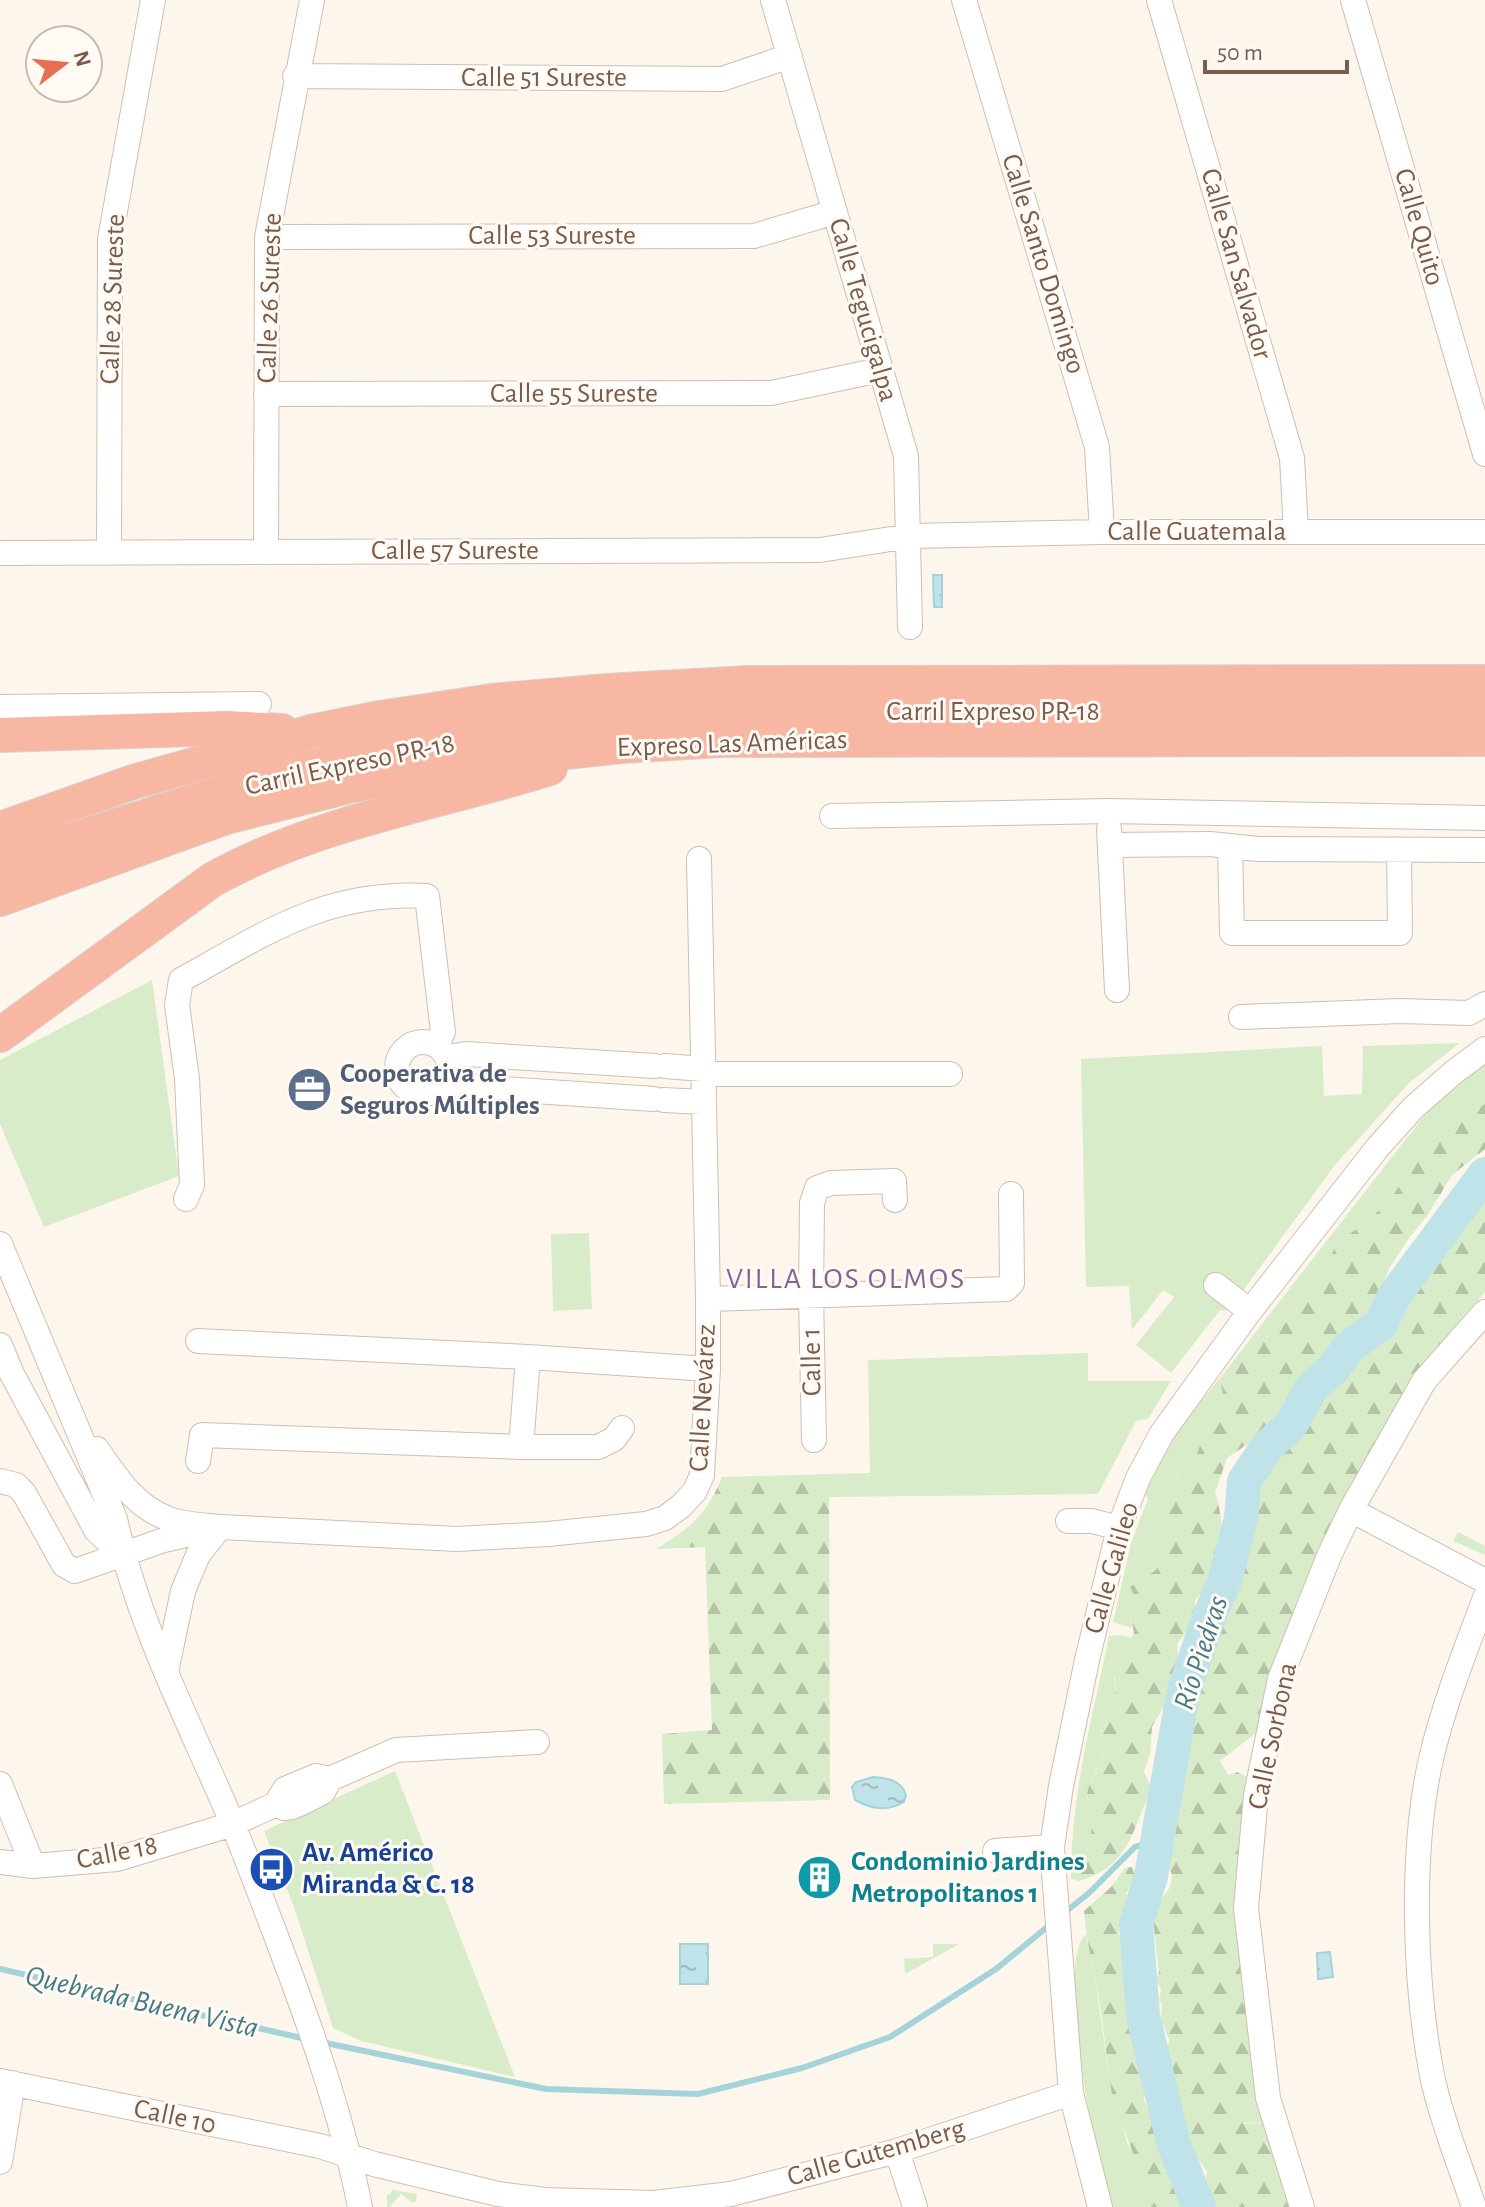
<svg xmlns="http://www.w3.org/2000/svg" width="1485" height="2207" font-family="'Alegreya Sans',sans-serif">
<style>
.green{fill:#d8ecc9}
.forest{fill:url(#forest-firs)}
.water{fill:url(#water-ripples);stroke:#a5d3da;stroke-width:2}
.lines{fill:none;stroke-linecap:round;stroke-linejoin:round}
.stream{stroke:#a5d3da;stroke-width:6}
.river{stroke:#bfe3e8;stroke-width:34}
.minor-casing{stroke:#d1beb0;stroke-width:26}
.highway-casing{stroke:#dad1cd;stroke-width:36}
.minor{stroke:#fff;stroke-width:24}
.highway{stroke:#f7b7a3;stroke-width:34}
.labels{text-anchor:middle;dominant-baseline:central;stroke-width:6;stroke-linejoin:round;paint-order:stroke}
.street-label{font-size:28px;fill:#7a5c4d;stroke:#fffaf3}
.service-label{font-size:28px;font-weight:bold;fill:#4e5e75;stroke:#fffaf3;text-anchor:start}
.transit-label{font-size:28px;font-weight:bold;fill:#164399;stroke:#fffaf3;text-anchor:start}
.culture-label{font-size:28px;font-weight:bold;fill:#0d838f;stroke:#fffaf3;text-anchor:start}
.neighbourhood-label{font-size:30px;letter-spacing:2px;fill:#846695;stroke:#fffaf3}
.water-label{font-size:30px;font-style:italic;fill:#437c86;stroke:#fffaf3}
</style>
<defs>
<pattern id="forest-firs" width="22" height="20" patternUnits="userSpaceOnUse" patternTransform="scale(2)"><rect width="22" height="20" fill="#d8ecc9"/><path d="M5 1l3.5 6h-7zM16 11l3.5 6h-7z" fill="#b4c2a5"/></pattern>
<pattern id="water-ripples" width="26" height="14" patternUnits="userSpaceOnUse" patternTransform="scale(2)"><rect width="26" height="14" fill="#bfe3e8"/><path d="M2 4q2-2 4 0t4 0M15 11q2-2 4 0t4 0" fill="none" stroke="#a0bbbe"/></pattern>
</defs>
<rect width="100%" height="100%" fill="#fdf6ec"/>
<!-- green -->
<path class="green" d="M152 980 179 1176 44 1227 0 1124V1060Z
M1460 1043 1410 1082 1335 1165 1228 1311 1220 1310 1171 1373 1136 1345 1174 1297 1163 1290 1132 1330 1129 1286 1086 1287 1081 1059 1322 1046 1324 1096 1362 1094 1363 1046Z
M1485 1062V1104L1441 1132 1427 1145 1389 1201 1363 1225 1343 1238 1334 1250 1324 1272 1303 1292 1296 1304 1267 1337 1255 1333 1427 1112Z
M589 1233 592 1309 553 1311 551 1234Z
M1088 1353V1381H1171L1148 1419 1136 1421 1098 1494 829 1497V1474L870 1473 868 1360Z
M1220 1378 1223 1396 1216 1404 1196 1457 1179 1477 1166 1505 1167 1539 1156 1570 1130 1587 1136 1600 1131 1618 1132 1628 1113 1622 1131 1543 1148 1499 1145 1494 1146 1489 1179 1428Z
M1458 1532 1485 1546V1555L1453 1541Z
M1118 1635 1133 1638 1114 1678 1116 1692 1113 1709 1100 1734 1105 1748C1101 1763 1092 1774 1088 1789 1085 1799 1091 1809 1092 1820 1094 1840 1082 1861 1080 1881L1071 1879C1071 1792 1092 1721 1109 1636Z
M395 1771 515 2077 361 2041 333 2028 294 1907 264 1831Z
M1086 1934 1096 1985 1111 2089 1128 2145 1137 2158 1142 2192 1138 2207H1111C1097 2164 1054 1963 1086 1934Z
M933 1944H959L905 1974 904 1959 933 1957Z
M1259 2075 1275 2151 1264 2142 1265 2122 1240 2123 1236 2116 1241 2097Z
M393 2190 417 2194 416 2201 413 2203 401 2194 390 2207H387V2196Z"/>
<!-- forest -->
<path class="forest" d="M1485 1104V1149L1452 1175 1427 1216 1409 1238 1389 1269 1380 1291 1384 1299 1379 1312 1369 1322 1340 1335 1305 1379 1270 1429 1227 1458 1215 1493C1222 1510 1226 1554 1219 1570 1214 1582 1202 1590 1195 1601V1620L1177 1644 1180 1669 1178 1682 1152 1727 1150 1754 1144 1772 1150 1785 1149 1795C1130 1837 1128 1865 1080 1881 1082 1861 1093 1841 1092 1820 1091 1809 1085 1799 1088 1789 1093 1775 1101 1763 1105 1748L1100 1734 1113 1709 1116 1692 1114 1666 1134 1633 1131 1618 1136 1600 1130 1587 1156 1570 1167 1539 1166 1505 1179 1477 1196 1456 1216 1404 1223 1396 1220 1378 1255 1333 1267 1337 1296 1304 1303 1292 1324 1272 1334 1249 1343 1238 1363 1225 1389 1201 1427 1145 1441 1132Z
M1485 1193V1292L1448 1336 1451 1359 1431 1365 1256 1733 1220 1761 1228 1775 1237 1772 1254 1780 1259 2075 1248 2093 1241 2097 1236 2116 1244 2124 1266 2122 1264 2142 1275 2151 1295 2207H1213L1205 2190 1207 2171 1189 2149 1182 2114 1172 2102 1171 2090 1162 2075 1159 2060 1170 2041 1161 2021 1162 2004 1159 2002 1161 1990 1156 1979 1159 1973 1153 1921 1157 1906 1170 1887 1172 1875 1163 1851 1166 1840 1164 1823 1155 1807 1166 1765V1725L1170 1712 1194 1683 1209 1636 1236 1578V1553C1265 1525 1252 1487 1271 1454 1274 1448 1280 1446 1285 1441 1294 1433 1312 1405 1314 1394 1336 1386 1343 1373 1357 1355 1365 1345 1377 1337 1386 1328L1380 1318 1389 1302C1414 1296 1435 1268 1448 1246 1452 1241 1453 1234 1456 1228 1465 1216 1476 1205 1485 1193Z
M829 1474 830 1800 664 1804 662 1734 712 1730 705 1547 656 1549C690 1528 706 1516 722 1477Z
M1132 1867 1135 1876 1126 1894C1131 1901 1131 1906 1128 1915L1121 1918 1118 1934 1122 1937 1126 1949 1122 1965 1128 1966C1135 1983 1136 1991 1128 2008L1139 2052 1146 2067 1144 2100 1153 2120 1158 2124 1160 2134 1157 2146C1175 2158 1172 2150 1174 2174L1180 2175 1185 2194 1190 2197 1195 2207H1138C1150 2168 1117 2128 1111 2089 1106 2054 1103 2018 1096 1984 1091 1959 1086 1936 1084 1911L1110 1888 1125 1868Z"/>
<!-- water -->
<path class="water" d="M933 575H942V607H934Z
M873 1777C888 1778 901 1780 906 1795L904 1802C887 1812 872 1809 855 1800L852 1787 856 1782Z
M680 1944H708V1984H680Z
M1330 1952 1333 1977 1318 1979 1317 1953Z"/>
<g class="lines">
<!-- stream -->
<path class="stream" d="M1064 1913 1089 1893 1135 1847 1157 1839
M0 1969 306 2039
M321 2042 546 2089 698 2094 802 2068 890 2037 996 1969 1052 1923"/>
<!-- river -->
<path class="river" d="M1199 2207 1174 2145 1143 2016 1136 1925 1151 1876 1183 1694 1209 1617 1225 1580 1241 1518 1244 1481 1267 1447 1291 1425 1310 1390 1333 1369 1349 1347 1381 1324 1394 1296 1485 1174"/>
<defs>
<path id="minor" d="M773 0 906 456 910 627
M964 0 1097 447 1102 532
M1159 0 1292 458 1296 531
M1353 0 1485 454
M295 76 722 79 790 56
M267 237 754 236 835 212
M266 394 771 393 880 370
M266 551 267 237 312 0
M0 553 820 550 910 536 1102 532H1485
M109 553 110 239 153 0
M0 707 259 704
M832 816 1109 811 1485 818
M1109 829 1117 990
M1110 845 1210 844 1258 849 1485 850
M1230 846 1232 933H1400L1399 850
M1241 1017 1400 1011 1469 1013 1485 1004
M397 1068a26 26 0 1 1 52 0a26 26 0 1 1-52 0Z
M447 1057 466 1054 655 1066
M665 1066 703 1069
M703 1074H950
M443 1085 654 1099
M664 1100 703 1102
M186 1199 192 1185 187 1079 177 1005 181 980C266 933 325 891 427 896L443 1032 436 1045
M0 1244 115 1519C138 1624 189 1722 231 1820 246 1856 259 1892 273 1928 308 2020 341 2111 360 2207
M1216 1285 1250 1311
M708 1299 1006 1289 1012 1283 1011 1194
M198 1341 528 1357 708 1369
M0 1345 12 1374 96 1530 123 1556
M814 1440 811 1295 812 1203 817 1188 831 1183 894 1181 895 1200
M521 1447 528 1357
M97 1449C116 1477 135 1507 169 1519 184 1525 204 1525 220 1527L198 1555 183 1591 166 1672
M198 1461 202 1435 521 1447H598L614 1439 622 1428
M0 1481 16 1485 24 1493 64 1565 75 1571 164 1540 220 1527 457 1539 548 1534 646 1524 665 1518 681 1506 695 1491 702 1475 708 1369V1299L699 859
M1351 1510 1485 1581
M1068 1521H1092L1119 1528
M0 1784 33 1866
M276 1804 284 1808 292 1807 304 1802 323 1792 330 1779 396 1750 537 1742
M995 1851 1052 1847
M0 1862 33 1866 117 1859 233 1824 276 1804 285 1789 316 1776 330 1779
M0 2081 320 2146 374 2164 498 2194 545 2200 654 2203 731 2194 897 2151 1071 2093
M897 2151 915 2207
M0 2162 13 2083
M1100 2207 1071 2093 1052 1847 1061 1786 1087 1660 1119 1528 1138 1478 1162 1433 1250 1311 1378 1147 1413 1108 1454 1072 1485 1049
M1302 2207 1268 2098 1246 1908 1256 1795 1280 1679 1329 1556 1351 1510 1424 1381 1485 1312
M1474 2207C1460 2165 1442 2122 1433 2080 1414 1986 1410 1852 1431 1759 1444 1704 1465 1651 1485 1598"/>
<path id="highway" d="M0 735 227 728 282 731
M0 829 133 782 311 732 380 718 492 701 607 691 749 683 1485 682
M0 864C104 830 208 794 314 767 456 731 607 721 754 713L1485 710
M0 899 226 817 353 785 491 760 622 746 721 740 1485 739
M0 1035 212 880C315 822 438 803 550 768"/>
</defs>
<!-- minor casing -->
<use href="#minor" class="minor-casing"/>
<!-- highway casing -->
<use href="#highway" class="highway-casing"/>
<!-- minor -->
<use href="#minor" class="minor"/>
<!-- highway -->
<use href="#highway" class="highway"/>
</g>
<!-- icons -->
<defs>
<symbol id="office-disc" viewBox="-11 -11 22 22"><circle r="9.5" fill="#5c6f8a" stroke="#fffaf3"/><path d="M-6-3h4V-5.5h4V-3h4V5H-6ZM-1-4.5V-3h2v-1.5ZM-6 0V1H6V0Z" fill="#fff"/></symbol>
<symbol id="bus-disc" viewBox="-11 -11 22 22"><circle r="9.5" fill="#1a4fb4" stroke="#fffaf3"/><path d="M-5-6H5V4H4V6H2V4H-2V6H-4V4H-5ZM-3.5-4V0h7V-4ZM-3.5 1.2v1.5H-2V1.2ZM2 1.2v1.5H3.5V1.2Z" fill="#fff"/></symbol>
<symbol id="building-disc" viewBox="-11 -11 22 22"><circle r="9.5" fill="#0f9aa8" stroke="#fffaf3"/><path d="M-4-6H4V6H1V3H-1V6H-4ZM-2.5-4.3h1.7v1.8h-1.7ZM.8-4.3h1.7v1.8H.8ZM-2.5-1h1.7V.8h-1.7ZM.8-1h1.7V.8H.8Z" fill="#fff"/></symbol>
</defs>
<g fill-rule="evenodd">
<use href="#office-disc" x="284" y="1064" width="51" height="51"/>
<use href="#bus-disc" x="246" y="1844" width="51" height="51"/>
<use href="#building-disc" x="794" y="1852" width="51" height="51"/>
</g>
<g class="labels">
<!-- street labels -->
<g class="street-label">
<text x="544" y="78">Calle 51 Sureste</text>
<text transform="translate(1419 227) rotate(74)">Calle Quito</text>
<text x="552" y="236">Calle 53 Sureste</text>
<text transform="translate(1043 264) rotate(73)">Calle Santo Domingo</text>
<text transform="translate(1236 264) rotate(74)">Calle San Salvador</text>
<text transform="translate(270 298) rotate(-88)">Calle 26 Sureste</text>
<text transform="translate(113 299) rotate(-88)">Calle 28 Sureste</text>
<text transform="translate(863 310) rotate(74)">Calle Tegucigalpa</text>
<text x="574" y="394">Calle 55 Sureste</text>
<text x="1197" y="532">Calle Guatemala</text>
<text x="455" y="551">Calle 57 Sureste</text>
<text x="993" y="712">Carril Expreso PR-18</text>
<text transform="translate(732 744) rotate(-2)">Expreso Las Américas</text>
<text transform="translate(350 765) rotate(-12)">Carril Expreso PR-18</text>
<text transform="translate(812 1362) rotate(-91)">Calle 1</text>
<text transform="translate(703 1398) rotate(-87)">Calle Nevárez</text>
<text transform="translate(1112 1568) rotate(-74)">Calle Galileo</text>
<text transform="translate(1273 1736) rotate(-78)">Calle Sorbona</text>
<text transform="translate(117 1853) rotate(-11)">Calle 18</text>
<text transform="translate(175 2117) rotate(12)">Calle 10</text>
<text transform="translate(876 2153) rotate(-16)">Calle Gutemberg</text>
</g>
<!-- service labels -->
<g class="service-label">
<text x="340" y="1074">Cooperativa de<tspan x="340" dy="32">Seguros Múltiples</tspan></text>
</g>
<!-- transit labels -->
<g class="transit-label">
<text x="302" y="1853">Av. Américo<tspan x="302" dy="32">Miranda &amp; C. 18</tspan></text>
</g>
<!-- culture labels -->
<g class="culture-label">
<text x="851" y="1862">Condominio Jardines<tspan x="851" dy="32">Metropolitanos 1</tspan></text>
</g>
<!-- neighbourhood labels -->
<g class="neighbourhood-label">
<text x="846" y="1279">VILLA LOS OLMOS</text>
</g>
<!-- water labels -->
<g class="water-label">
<text transform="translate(1201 1653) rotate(-72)">Río Piedras</text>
<text transform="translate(142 2002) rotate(13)">Quebrada Buena Vista</text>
</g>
</g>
<!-- north arrow -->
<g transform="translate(64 64) rotate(74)"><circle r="38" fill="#fffaf3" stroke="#cabbb1" stroke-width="2"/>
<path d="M0-6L14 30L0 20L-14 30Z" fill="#e76f51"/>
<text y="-12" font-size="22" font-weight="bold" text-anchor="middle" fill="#7a5c4d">N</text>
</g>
<!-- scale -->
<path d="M1205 60v12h142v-12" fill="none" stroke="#7a5c4d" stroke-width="4"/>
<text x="1217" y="60" font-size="24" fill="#7a5c4d" stroke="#fffaf3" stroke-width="6" paint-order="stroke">50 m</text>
</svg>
